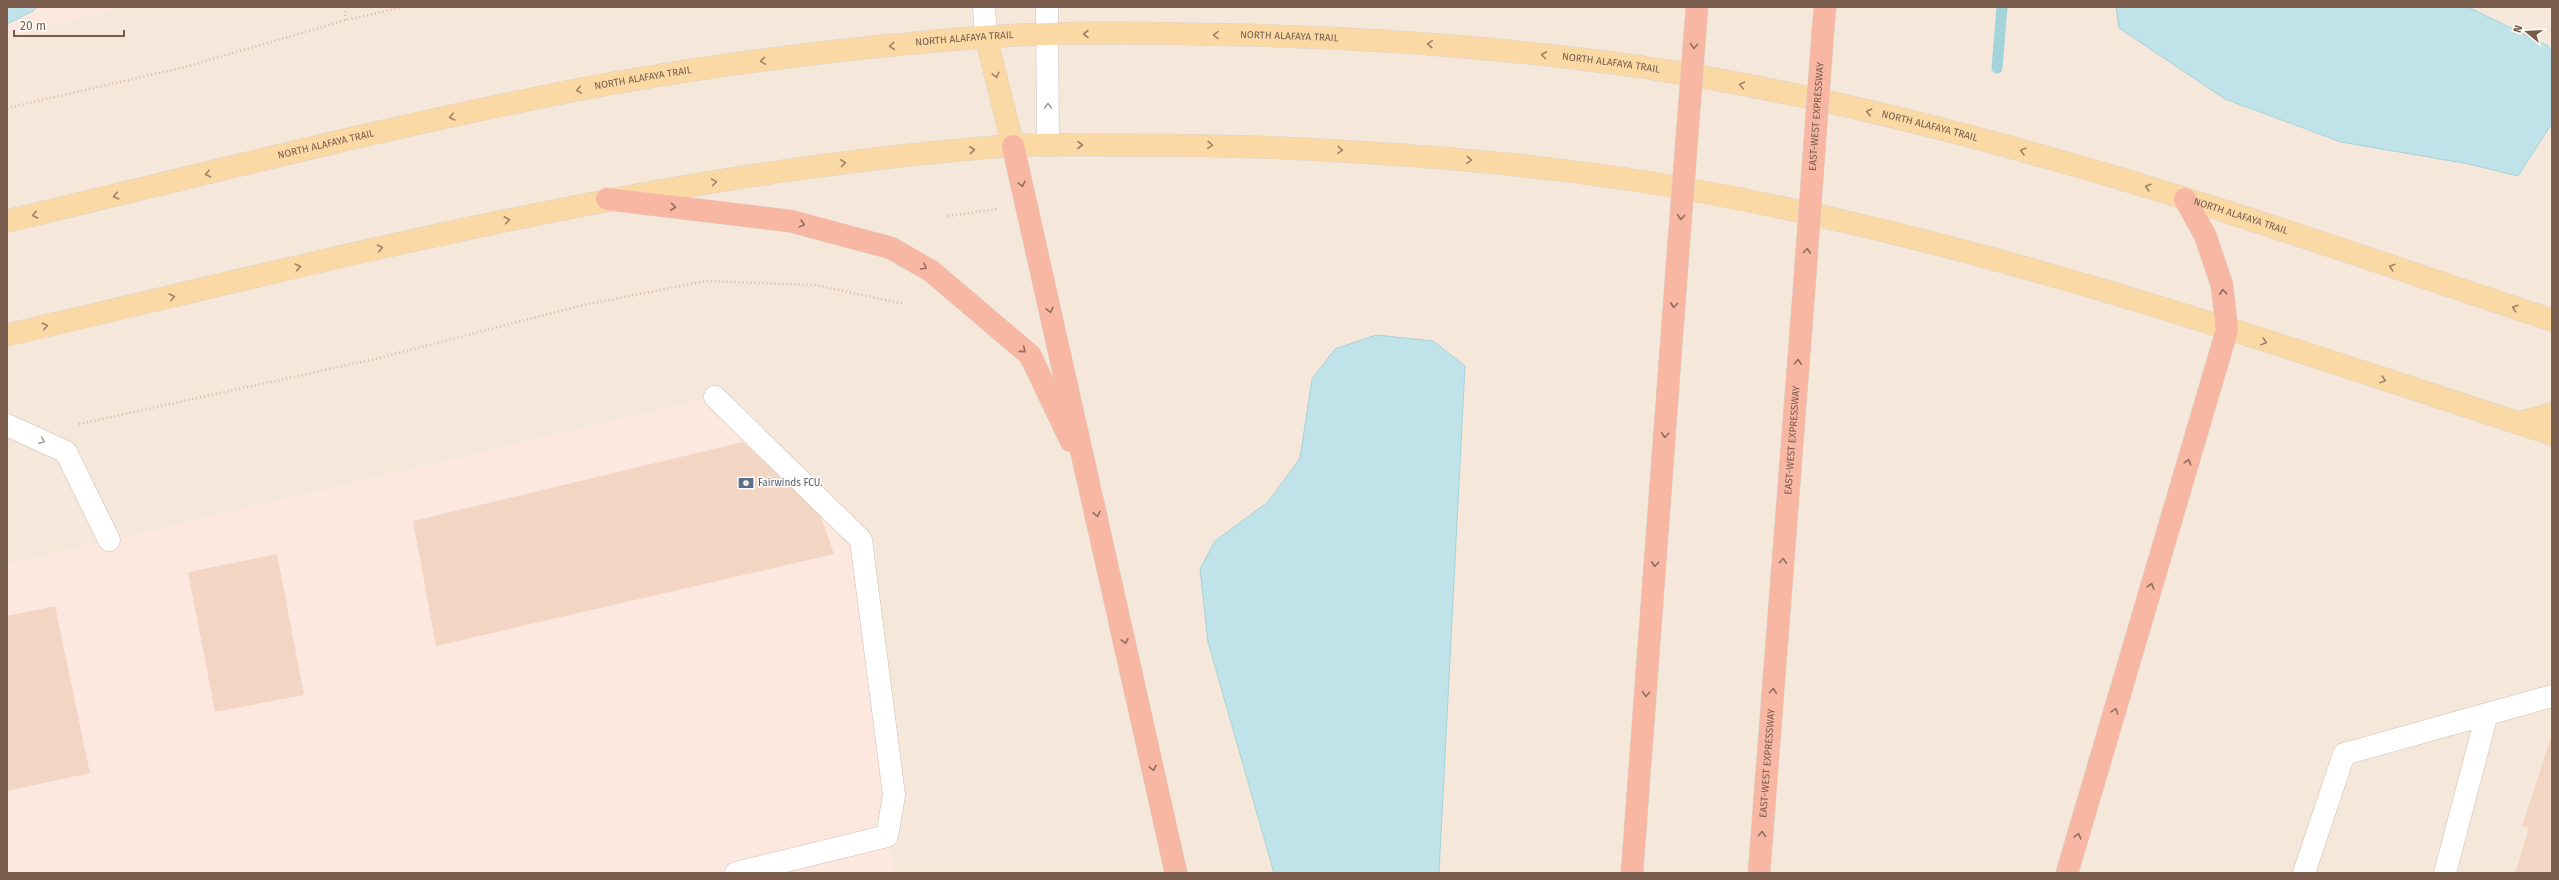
<svg xmlns="http://www.w3.org/2000/svg" width="2559" height="880" font-family="'Fira Sans',sans-serif">
<style>
.residential{fill:#f5e8da}
.commercial{fill:#fde8e0}
.water{fill:#bfe3e8;stroke:#a5d3da}
.lines{fill:none;stroke-linecap:round;stroke-linejoin:round}
.stream{stroke:#a5d3da;stroke-width:11}
.building{fill:#f3d5c3}
.minor-casing{stroke:#d1beb0;stroke-width:23}
.major-casing{stroke:#dad1cd;stroke-width:23}
.highway-casing{stroke:#dad1cd;stroke-width:23}
.path{stroke:#d9b8a5;stroke-width:2.5;stroke-dasharray:1 3;stroke-linecap:butt}
.minor{stroke:#fff;stroke-width:22}
.major{stroke:#fbd9a5;stroke-width:22}
.highway{stroke:#f7b7a3;stroke-width:22}
.highway-bridge-casing{stroke:#dad1cd;stroke-width:23;stroke-linecap:butt}
.highway-bridge{stroke:#f7b7a3;stroke-width:22}
.oneway{stroke:#a18267}
.oneway2{stroke:#936e5e}
.oneway3{stroke:#af9d94}
.labels{text-anchor:middle;dominant-baseline:central;stroke-width:3;stroke-linejoin:round;paint-order:stroke}
.street-label{font-size:10px;fill:#7a5c4d;stroke:#fffaf3}
.service-label{font-size:10px;fill:#4e5e75;stroke:#fffaf3;text-anchor:start}
</style>
<rect width="100%" height="100%" fill="#fdf6ec"/>
<!-- residential -->
<path class="residential" d="M7 7H2552V873H7Z"/>
<!-- commercial -->
<path class="commercial" d="M7 7H125L7 36Z
M715 397 861 540 887 836 895 873H7V565Z"/>
<!-- water -->
<path class="water" d="M7 7H37L33 11 7 24Z
M2116 7H2468L2548 46 2552 52V123L2518 176 2469 164 2341 142 2225 99 2119 28Z
M1376 335 1433 341 1465 366 1439 873H1274L1208 642 1200 569 1215 541 1268 502 1300 458 1312 379 1335 349Z"/>
<g class="lines">
<!-- stream -->
<path class="stream" d="M1997 68 2002 7"/>
</g>
<!-- building -->
<path class="building" d="M743 442 820 514 834 554 436 646 413 521Z
M277 554 304 695 215 712 188 572Z
M55 606 90 773 7 791V616Z
M2552 734V873H2515L2529 828 2522 826Z"/>
<g class="lines">
<defs>
<path id="minor" d="M984 7 986 37
M1047 7 1048 145
M715 397 861 540 894 795 887 836 736 873
M7 425 66 452 109 540
M2304 873 2344 754 2552 696
M2445 873 2487 714"/>
<g id="major">
<path d="M986 37 1013 146"/>
<path id="s1" d="M7 221C185 179 363 133 542 97 687 67 834 49 982 37 1068 31 1156 33 1243 35 1370 38 1495 47 1621 64 1763 84 1904 117 2042 156 2214 204 2383 264 2552 320"/>
<path d="M7 335C338 258 668 171 1008 146 1038 144 1069 145 1099 145 1152 145 1204 145 1256 147 1382 152 1508 161 1633 180 1947 229 2251 336 2552 434"/>
<path d="M2517 423 2552 414"/>
</g>
<g id="highway">
<path d="M1823 30 1825 7"/>
<path d="M1013 146 1176 873"/>
<path d="M607 199 790 221 891 248 931 271 1030 355 1071 441"/>
<path d="M1632 873 1677 266"/>
<path id="s2" d="M1759 873 1804 290"/>
<path d="M2067 873 2227 330 2222 285 2205 235 2185 199"/>
</g>
</defs>
<!-- minor casing -->
<use href="#minor" class="minor-casing"/>
<!-- major casing -->
<use href="#major" class="major-casing"/>
<!-- highway casing -->
<use href="#highway" class="highway-casing"/>
<!-- path -->
<path class="path" d="M344 7 346 20
M7 108 185 67 346 20 404 7
M948 216 997 209
M79 424 375 359 579 306 706 281 815 285 904 304"/>
<!-- minor -->
<use href="#minor" class="minor"/>
<!-- major -->
<use href="#major" class="major"/>
<!-- highway -->
<use href="#highway" class="highway"/>
<defs>
<g id="highway-bridge">
<path d="M1677 266 1697 7"/>
<path id="s3" d="M1804 290 1823 30"/>
</g>
</defs>
<!-- highway-bridge casing -->
<use href="#highway-bridge" class="highway-bridge-casing"/>
<!-- highway-bridge -->
<use href="#highway-bridge" class="highway-bridge"/>
</g>
<!-- one-way arrows -->
<defs><path id="oneway-chevron" d="M-2-3.5L2.5 0L-2 3.5" fill="none" stroke-width="1.6" stroke-linecap="round" stroke-linejoin="round"/></defs>
<g class="oneway">
<use href="#oneway-chevron" transform="translate(1086 34) rotate(180)"/>
<use href="#oneway-chevron" transform="translate(1216 35) rotate(-179)"/>
<use href="#oneway-chevron" transform="translate(1430 44) rotate(-176)"/>
<use href="#oneway-chevron" transform="translate(892 46) rotate(175)"/>
<use href="#oneway-chevron" transform="translate(1544 55) rotate(-173)"/>
<use href="#oneway-chevron" transform="translate(763 61) rotate(172)"/>
<use href="#oneway-chevron" transform="translate(996 75) rotate(76)"/>
<use href="#oneway-chevron" transform="translate(1742 85) rotate(-170)"/>
<use href="#oneway-chevron" transform="translate(579 90) rotate(170)"/>
<use href="#oneway-chevron" transform="translate(1869 112) rotate(-167)"/>
<use href="#oneway-chevron" transform="translate(452 117) rotate(167)"/>
<use href="#oneway-chevron" transform="translate(1080 145)"/>
<use href="#oneway-chevron" transform="translate(1210 145) rotate(2)"/>
<use href="#oneway-chevron" transform="translate(972 150) rotate(-6)"/>
<use href="#oneway-chevron" transform="translate(1340 150) rotate(3)"/>
<use href="#oneway-chevron" transform="translate(2023 151) rotate(-165)"/>
<use href="#oneway-chevron" transform="translate(1469 160) rotate(4)"/>
<use href="#oneway-chevron" transform="translate(843 163) rotate(-8)"/>
<use href="#oneway-chevron" transform="translate(208 174) rotate(167)"/>
<use href="#oneway-chevron" transform="translate(714 182) rotate(-9)"/>
<use href="#oneway-chevron" transform="translate(2148 187) rotate(-163)"/>
<use href="#oneway-chevron" transform="translate(116 196) rotate(167)"/>
<use href="#oneway-chevron" transform="translate(35 215) rotate(167)"/>
<use href="#oneway-chevron" transform="translate(507 220) rotate(-11)"/>
<use href="#oneway-chevron" transform="translate(380 248) rotate(-13)"/>
<use href="#oneway-chevron" transform="translate(298 267) rotate(-13)"/>
<use href="#oneway-chevron" transform="translate(2392 267) rotate(-162)"/>
<use href="#oneway-chevron" transform="translate(172 297) rotate(-13)"/>
<use href="#oneway-chevron" transform="translate(2515 308) rotate(-162)"/>
<use href="#oneway-chevron" transform="translate(45 326) rotate(-13)"/>
<use href="#oneway-chevron" transform="translate(2264 342) rotate(18)"/>
<use href="#oneway-chevron" transform="translate(2383 380) rotate(18)"/>
</g>
<g class="oneway2">
<use href="#oneway-chevron" transform="translate(1694 46) rotate(94)"/>
<use href="#oneway-chevron" transform="translate(1022 184) rotate(77)"/>
<use href="#oneway-chevron" transform="translate(673 207) rotate(7)"/>
<use href="#oneway-chevron" transform="translate(1681 217) rotate(94)"/>
<use href="#oneway-chevron" transform="translate(802 224) rotate(15)"/>
<use href="#oneway-chevron" transform="translate(1807 251) rotate(-86)"/>
<use href="#oneway-chevron" transform="translate(924 267) rotate(31)"/>
<use href="#oneway-chevron" transform="translate(2223 292) rotate(-96)"/>
<use href="#oneway-chevron" transform="translate(1674 305) rotate(94)"/>
<use href="#oneway-chevron" transform="translate(1050 310) rotate(77)"/>
<use href="#oneway-chevron" transform="translate(1023 350) rotate(40)"/>
<use href="#oneway-chevron" transform="translate(1798 362) rotate(-86)"/>
<use href="#oneway-chevron" transform="translate(1665 435) rotate(94)"/>
<use href="#oneway-chevron" transform="translate(2188 462) rotate(-73)"/>
<use href="#oneway-chevron" transform="translate(1097 514) rotate(78)"/>
<use href="#oneway-chevron" transform="translate(1783 561) rotate(-86)"/>
<use href="#oneway-chevron" transform="translate(1655 564) rotate(94)"/>
<use href="#oneway-chevron" transform="translate(2151 586) rotate(-73)"/>
<use href="#oneway-chevron" transform="translate(1125 641) rotate(78)"/>
<use href="#oneway-chevron" transform="translate(1773 691) rotate(-86)"/>
<use href="#oneway-chevron" transform="translate(1646 694) rotate(94)"/>
<use href="#oneway-chevron" transform="translate(2115 711) rotate(-73)"/>
<use href="#oneway-chevron" transform="translate(1153 768) rotate(78)"/>
<use href="#oneway-chevron" transform="translate(1762 834) rotate(-86)"/>
<use href="#oneway-chevron" transform="translate(2078 836) rotate(-73)"/>
</g>
<g class="oneway3">
<use href="#oneway-chevron" transform="translate(1048 106) rotate(-90)"/>
<use href="#oneway-chevron" transform="translate(42 441) rotate(25)"/>
</g>
<!-- icons -->
<defs>
<symbol id="bank-bare" viewBox="-9 -9 18 18"><path d="M-6-4H6V4H-6ZM0-2.3a2.3 2.3 0 1 0 0 4.6a2.3 2.3 0 1 0 0-4.6Z" fill="#5c6f8a" stroke="#fffaf3" stroke-width="2.5" paint-order="stroke"/></symbol>
</defs>
<g fill-rule="evenodd">
<use href="#bank-bare" x="735" y="472" width="22" height="22"/>
</g>
<g class="labels">
<!-- street labels -->
<g class="street-label">
<text stroke="none"><textPath href="#s1" startOffset="1301">NORTH ALAFAYA TRAIL</textPath></text>
<text stroke="none"><textPath href="#s1" startOffset="976">NORTH ALAFAYA TRAIL</textPath></text>
<text stroke="none"><textPath href="#s1" startOffset="1624">NORTH ALAFAYA TRAIL</textPath></text>
<text stroke="none"><textPath href="#s1" startOffset="652">NORTH ALAFAYA TRAIL</textPath></text>
<text stroke="none"><textPath href="#s3" startOffset="174">EAST-WEST EXPRESSWAY</textPath></text>
<text stroke="none"><textPath href="#s1" startOffset="1949">NORTH ALAFAYA TRAIL</textPath></text>
<text stroke="none"><textPath href="#s1" startOffset="328">NORTH ALAFAYA TRAIL</textPath></text>
<text stroke="none"><textPath href="#s1" startOffset="2273">NORTH ALAFAYA TRAIL</textPath></text>
<text stroke="none"><textPath href="#s2" startOffset="434">EAST-WEST EXPRESSWAY</textPath></text>
<text stroke="none"><textPath href="#s2" startOffset="110">EAST-WEST EXPRESSWAY</textPath></text>
</g>
<!-- service labels -->
<g class="service-label">
<text x="758" y="483">Fairwinds FCU.</text>
</g>
</g>
<!-- border -->
<rect width="2559" height="880" fill="none" stroke="#7a5c4d" stroke-width="16"/>
<!-- north arrow -->
<g transform="translate(2527 32) rotate(288)" stroke="#fffaf3" stroke-width="3" paint-order="stroke">
<path d="M0-3L7 15L0 10L-7 15Z" fill="#7a5c4d"/>
<text y="-6" font-size="11" font-weight="bold" text-anchor="middle" fill="#7a5c4d">N</text>
</g>
<!-- scale -->
<path d="M14 30v6h110v-6" fill="none" stroke="#7a5c4d" stroke-width="2"/>
<text x="20" y="30" font-size="12" fill="#7a5c4d" stroke="#fffaf3" stroke-width="3" paint-order="stroke">20 m</text>
</svg>
